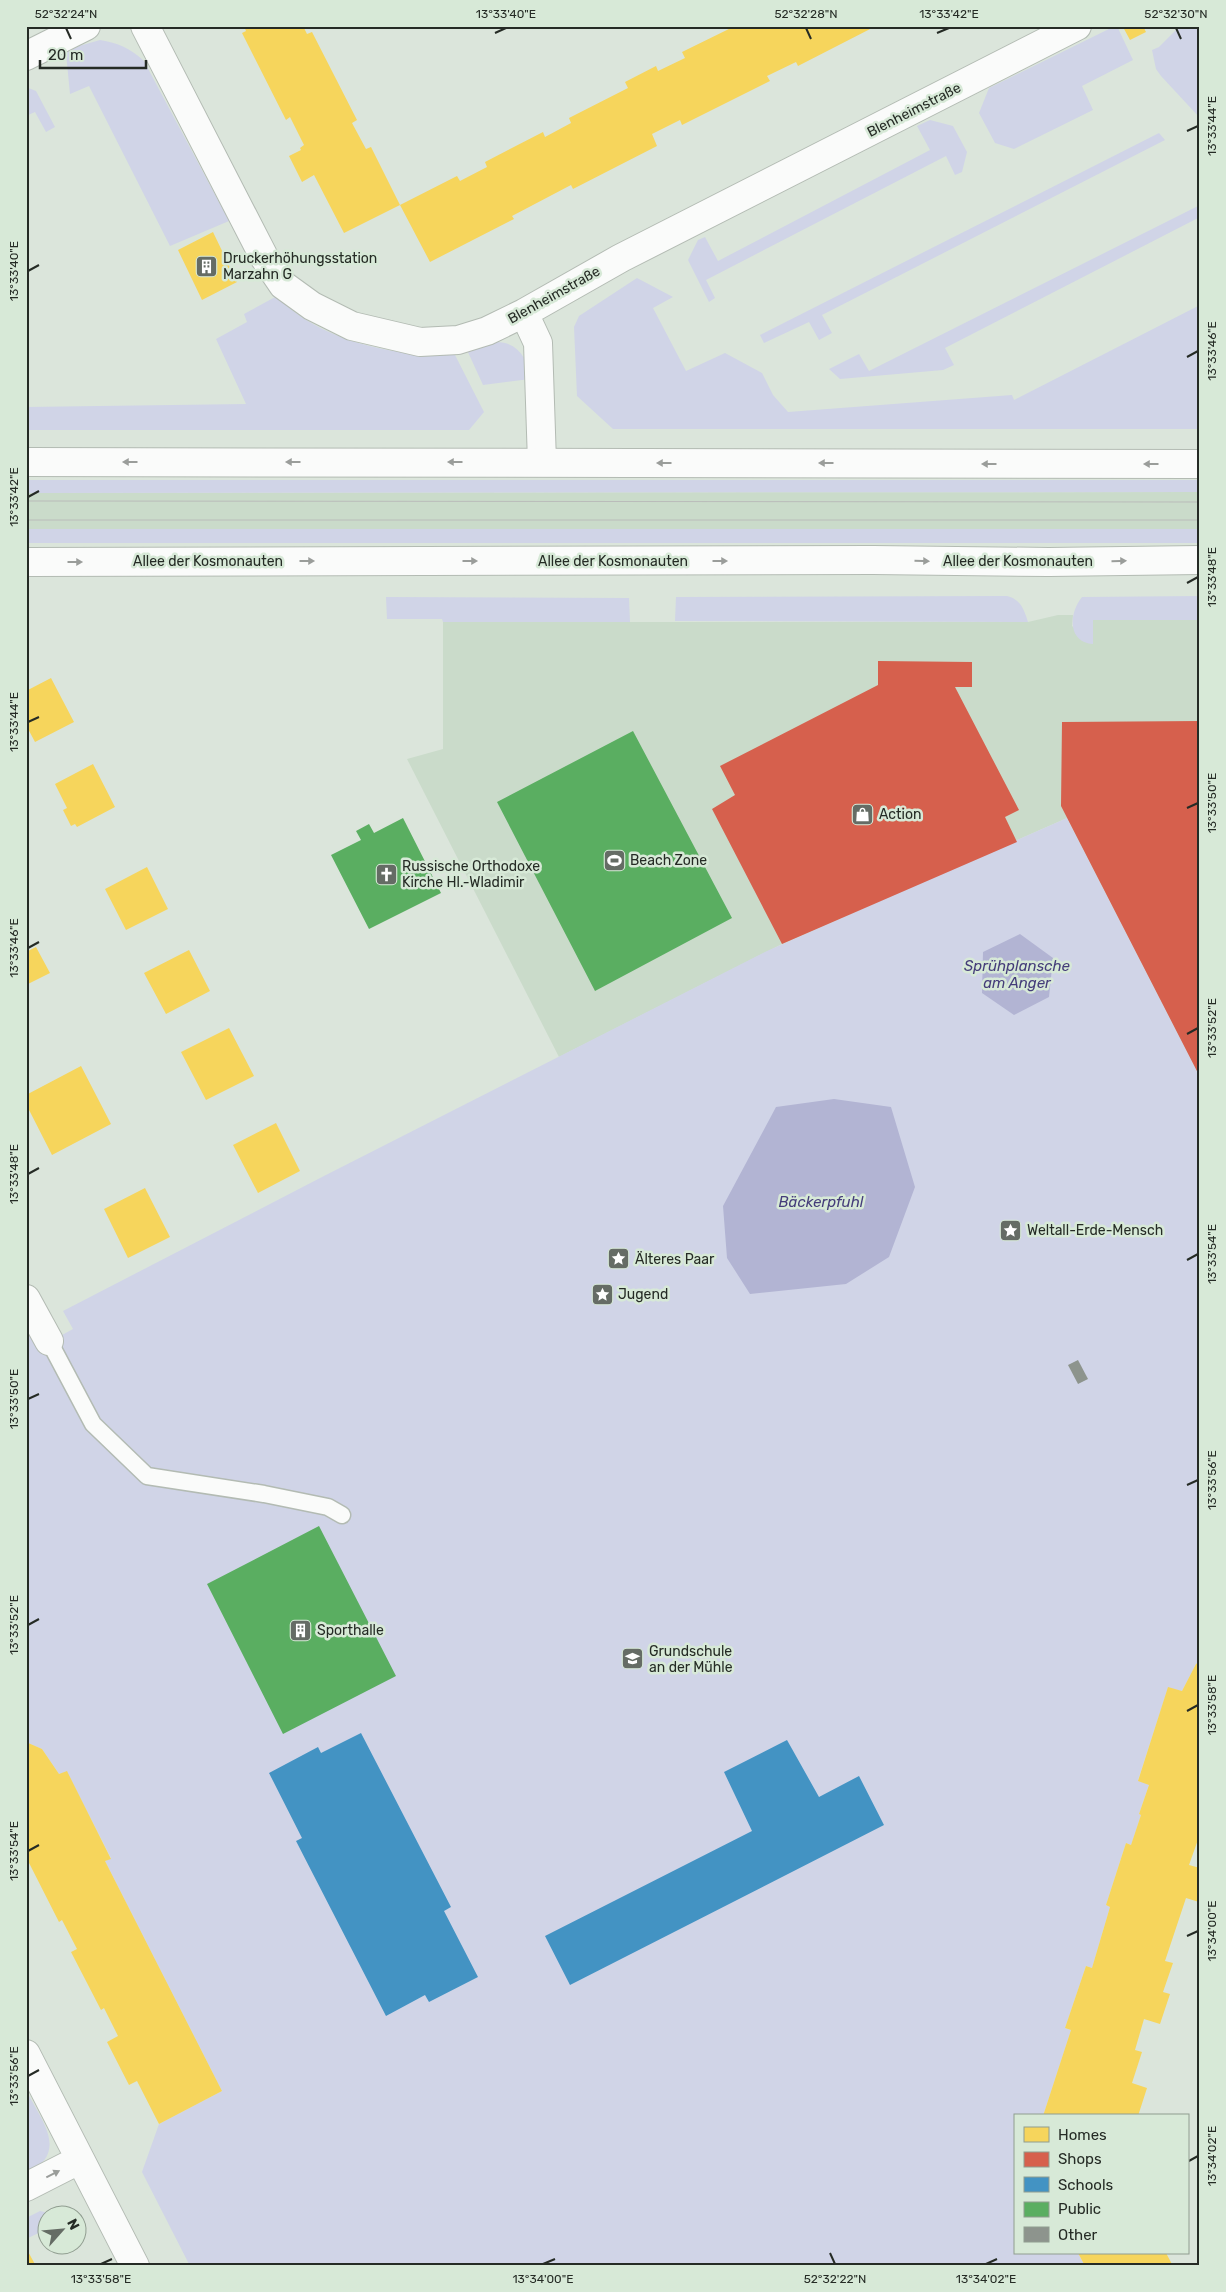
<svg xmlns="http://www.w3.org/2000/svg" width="1226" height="2292" font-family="Rubik,sans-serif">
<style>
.built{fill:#cadbca}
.green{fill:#d0d4e7}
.water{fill:#b2b4d3}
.homes{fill:#f6d55c}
.shops{fill:#d6604d}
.schools{fill:#4393c3}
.public{fill:#5aae61}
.building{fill:#8d948d}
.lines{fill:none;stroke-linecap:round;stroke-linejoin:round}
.lane-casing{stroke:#b3bbb3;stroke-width:19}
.street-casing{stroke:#b3bbb3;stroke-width:30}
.secondary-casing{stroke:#b3bbb3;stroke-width:30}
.lane{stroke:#fafbfa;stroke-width:16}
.street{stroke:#fafbfa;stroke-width:28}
.secondary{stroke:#fafbfa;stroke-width:28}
.tram{stroke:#babcba;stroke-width:1}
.oneway{fill:#9a9d9a}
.ticks{fill:none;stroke:#252b25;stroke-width:2}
.labels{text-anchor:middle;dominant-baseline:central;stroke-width:5;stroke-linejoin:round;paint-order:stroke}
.street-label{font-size:14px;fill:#252b25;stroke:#d7e9d7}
.poi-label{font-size:14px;fill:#252b25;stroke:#d7e9d7;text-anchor:start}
.water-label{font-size:15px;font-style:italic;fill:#453d7a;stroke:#d7e9d7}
.neatline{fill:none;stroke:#252b25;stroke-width:2}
.ticks-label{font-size:12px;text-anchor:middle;fill:#252b25}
</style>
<rect width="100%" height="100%" fill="#dbe5db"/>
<!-- built -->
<path class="built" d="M1200 492V529H26V493Z
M1058 615H1073L1072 626 1093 644 1092 620H1200V1077L1067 818 782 944 559 1057 407 759 443 749V622H1028Z"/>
<!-- green -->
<path class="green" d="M1115 26H1117L1133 60 1082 86 1093 110 1014 149 995 143 979 113 989 88Z
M1180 26H1200V118L1161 76 1156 69 1152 50 1159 47Z
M100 40C118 43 130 48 144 61L229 221 170 246 89 86 70 94 66 53 79 46Z
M26 87 36 91 55 127 46 132 35 112 26 116Z
M930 120 953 126 967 152 962 172 955 175 946 156 706 280 715 298 709 302 688 260 698 240 705 237 718 261 930 150 917 126Z
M1159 133 1165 140 822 315 832 333 819 340 809 322 764 343 760 335Z
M1200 205V217L945 348 954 365 943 370 840 379 829 369 859 354 869 371Z
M637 278 673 297 653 308 686 371 725 353 762 373 773 395 788 412 1012 395 1014 400 1200 305V429H613L577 396 574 327 579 316Z
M277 296C311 333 367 349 416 354 428 355 442 354 454 353L484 412 469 430H26V407L246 404 216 339 247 322 244 314Z
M495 342C517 341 529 359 530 379L483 385 467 350Z
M26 480H1200V492L26 493Z
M26 529H1200V543H26Z
M1007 596C1020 599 1024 609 1028 622L675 621 676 597Z
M1200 596V620H1093V644C1067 642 1069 613 1082 597Z
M386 597 629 598 630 622H443L442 619H387Z
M1067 818 1200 1077V1661L1196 1664 1182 1691 1168 1688 1138 1780 1149 1785 1139 1814 1141 1815 1131 1845 1126 1843 1106 1905 1110 1907 1092 1968 1086 1966 1065 2028 1071 2030 1043 2116H1015V2253H1078L1085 2266H190L142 2172 159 2124 222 2091 105 1861 111 1858 67 1772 59 1774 42 1749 26 1742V1326L42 1346 73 1329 63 1311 322 1177 767 951Z
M26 2090C42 2122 70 2152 26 2174Z
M40 2211 53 2214H48L47 2229 26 2239V2218Z"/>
<!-- water -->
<path class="water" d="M1020 934 1053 958 1049 997 1014 1015 982 993 983 952Z
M834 1099 891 1107 915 1187 889 1257 846 1284 750 1294 727 1258 723 1206 776 1107Z"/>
<!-- homes -->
<path class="homes" d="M244 26H303L307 34 312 32 357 120 352 123 366 149 371 147 400 205 344 233 314 175 302 182 289 156 301 150 300 148 304 145 290 117 286 120 242 33 246 31Z
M735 26H876L798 66 796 62 767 76 770 81 682 125 680 120 652 134 657 146 573 189 571 185 512 216 514 219 430 262 400 205 457 176 460 181 487 167 485 162 543 132 545 137 571 123 569 118 628 88 625 82 656 66 658 71 685 58 682 52Z
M1125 26H1143L1146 32 1130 40 1123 27Z
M213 232 237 282 202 300 178 250Z
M51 678 74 722 35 742 26 725V691Z
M93 764 115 807 77 827 75 824 71 826 63 810 67 808 55 784Z
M147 867 168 909 126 930 105 889Z
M36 947 50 973 26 985V952Z
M189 950 210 991 166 1014 144 973Z
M229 1028 254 1076 206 1100 181 1052Z
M81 1066 111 1124 52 1155 26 1104V1095Z
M276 1123 300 1171 258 1193 233 1145Z
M145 1188 170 1237 128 1258 104 1209Z
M1200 1661V1834L1189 1865 1200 1868V1900L1199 1902 1186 1898 1165 1961 1173 1963 1163 1992 1170 1994 1160 2024 1144 2019 1135 2050 1142 2052 1132 2083 1147 2088 1138 2116H1043L1071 2030 1065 2028 1086 1966 1092 1968 1110 1907 1106 1905 1126 1843 1131 1845 1141 1815 1139 1814 1149 1785 1138 1781 1168 1687 1182 1691 1196 1664Z
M26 1742 42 1749 59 1774 67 1771 111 1859 105 1861 222 2091 159 2124 137 2081 129 2085 107 2042 118 2036 104 2008 101 2010 71 1952 77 1949 62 1920 59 1922 26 1857Z
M26 2248 36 2266H26Z
M1078 2253H1166L1173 2266H1085Z"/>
<!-- shops -->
<path class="shops" d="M878 661 972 662V687H955L1019 810 1005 817 1017 842 782 944 712 809 735 795 720 766 878 685Z
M1200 721V1077L1061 806 1062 722Z"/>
<!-- schools -->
<path class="schools" d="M361 1733 451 1907 444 1911 478 1977 429 2002 425 1995 386 2016 296 1841 302 1838 269 1773 318 1747 321 1753Z
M787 1740 819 1797 859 1776 884 1825 570 1985 545 1936 752 1831 724 1772Z"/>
<!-- public -->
<path class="public" d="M633 731 732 918 595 991 497 802Z
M403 818 441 893 369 929 331 855 361 840 356 831 369 824 374 833Z
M319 1526 396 1676 283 1734 207 1584Z"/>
<!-- building -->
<path class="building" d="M1078 1360 1088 1379 1078 1384 1068 1365Z"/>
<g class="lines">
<defs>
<path id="lane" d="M49 1341 93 1424 147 1476 264 1494 328 1507 342 1515"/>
<path id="street" d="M145 26 264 257 283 285 312 306 352 326 420 342 458 340 487 331 524 313 621 258 1077 26
M26 56 86 26
M524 313 538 343 542 462
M26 1299 49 1341
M26 2054 135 2266
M26 2187 79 2160"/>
<path id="secondary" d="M26 462 1200 464
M26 562 873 560 1049 562 1200 560"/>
</defs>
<!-- lane casing -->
<use href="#lane" class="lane-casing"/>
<!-- street casing -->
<use href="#street" class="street-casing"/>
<!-- secondary casing -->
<use href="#secondary" class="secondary-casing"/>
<!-- lane -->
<use href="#lane" class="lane"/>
<!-- street -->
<use href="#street" class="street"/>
<!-- secondary -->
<use href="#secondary" class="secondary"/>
<!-- tram -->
<path class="tram" d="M26 501 1200 502
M26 520H1200"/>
</g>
<!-- one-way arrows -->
<defs><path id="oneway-solid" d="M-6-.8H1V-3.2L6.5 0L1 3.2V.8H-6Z" transform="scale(1.25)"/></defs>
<g class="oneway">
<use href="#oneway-solid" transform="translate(130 462) rotate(180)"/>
<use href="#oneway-solid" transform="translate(293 462) rotate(180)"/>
<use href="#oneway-solid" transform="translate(455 462) rotate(180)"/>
<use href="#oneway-solid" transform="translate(664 463) rotate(-180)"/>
<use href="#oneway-solid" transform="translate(826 463) rotate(-180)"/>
<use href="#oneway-solid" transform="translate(989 464) rotate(-180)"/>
<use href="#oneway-solid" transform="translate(1151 464) rotate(-180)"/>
<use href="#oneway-solid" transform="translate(307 561)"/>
<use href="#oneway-solid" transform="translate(470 561)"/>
<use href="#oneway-solid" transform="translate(720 561)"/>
<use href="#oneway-solid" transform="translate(922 561) rotate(1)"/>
<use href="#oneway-solid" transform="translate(1119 561) rotate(-1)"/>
<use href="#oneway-solid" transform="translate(75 562)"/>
<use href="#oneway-solid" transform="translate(53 2174) rotate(-27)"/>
</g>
<!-- ticks -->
<path class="ticks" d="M66 28 71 39M806 28 811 39M1176 28 1181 39M495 33 506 28M937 33 949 28M1187 131 1198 126M28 271 39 265M1187 357 1198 351M28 497 39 491M1187 583 1198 577M28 722 39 717M1187 808 1198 803M28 948 39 942M1187 1034 1198 1028M28 1174 39 1168M1187 1260 1198 1254M28 1399 39 1394M1187 1485 1198 1480M28 1625 39 1619M1187 1711 1198 1705M28 1851 39 1845M1187 1936 1198 1931M28 2076 39 2070M1187 2162 1198 2156M830 2253 835 2264M101 2264 112 2259M543 2264 555 2259M986 2264 997 2259"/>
<!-- icons -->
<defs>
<symbol id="building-square" viewBox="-11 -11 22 22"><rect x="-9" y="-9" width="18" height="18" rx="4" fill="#656c65" stroke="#d7e9d7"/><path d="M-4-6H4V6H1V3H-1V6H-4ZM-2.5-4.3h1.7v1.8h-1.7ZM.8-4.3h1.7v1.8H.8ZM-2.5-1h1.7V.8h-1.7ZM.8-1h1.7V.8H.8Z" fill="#fff"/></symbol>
<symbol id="shop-square" viewBox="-11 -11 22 22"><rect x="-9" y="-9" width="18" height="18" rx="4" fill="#656c65" stroke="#d7e9d7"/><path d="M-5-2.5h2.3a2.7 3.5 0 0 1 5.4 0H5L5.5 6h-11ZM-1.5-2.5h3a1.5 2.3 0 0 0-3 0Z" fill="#fff"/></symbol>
<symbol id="stadium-square" viewBox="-11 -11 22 22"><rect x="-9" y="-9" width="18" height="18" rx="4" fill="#656c65" stroke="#d7e9d7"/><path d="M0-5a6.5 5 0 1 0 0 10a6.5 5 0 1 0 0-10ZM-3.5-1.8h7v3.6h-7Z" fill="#fff"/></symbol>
<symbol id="church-square" viewBox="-11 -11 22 22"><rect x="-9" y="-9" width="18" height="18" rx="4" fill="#656c65" stroke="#d7e9d7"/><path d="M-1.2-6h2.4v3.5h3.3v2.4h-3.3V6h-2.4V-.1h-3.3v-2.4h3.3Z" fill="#fff"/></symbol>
<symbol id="sight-square" viewBox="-11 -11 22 22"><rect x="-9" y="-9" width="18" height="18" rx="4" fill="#656c65" stroke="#d7e9d7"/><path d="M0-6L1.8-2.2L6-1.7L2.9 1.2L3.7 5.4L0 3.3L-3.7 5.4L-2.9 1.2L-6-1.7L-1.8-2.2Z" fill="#fff"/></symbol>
<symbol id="school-square" viewBox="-11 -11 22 22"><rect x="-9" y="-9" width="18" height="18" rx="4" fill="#656c65" stroke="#d7e9d7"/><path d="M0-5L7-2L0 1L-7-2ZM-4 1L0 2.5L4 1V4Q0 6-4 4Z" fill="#fff"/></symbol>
</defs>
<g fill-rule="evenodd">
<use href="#building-square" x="194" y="254" width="25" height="25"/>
<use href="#shop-square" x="850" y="802" width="25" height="25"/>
<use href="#stadium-square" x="602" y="848" width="25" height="25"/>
<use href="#church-square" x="374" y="862" width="25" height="25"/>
<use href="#sight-square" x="998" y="1218" width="25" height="25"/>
<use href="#sight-square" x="606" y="1246" width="25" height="25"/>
<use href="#sight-square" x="590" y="1282" width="25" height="25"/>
<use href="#building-square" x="288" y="1618" width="25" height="25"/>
<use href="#school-square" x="620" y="1646" width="25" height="25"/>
</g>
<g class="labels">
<!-- street labels -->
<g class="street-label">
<text transform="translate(914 110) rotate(-27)">Blenheimstraße</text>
<text transform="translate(554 295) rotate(-29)">Blenheimstraße</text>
<text x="208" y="561">Allee der Kosmonauten</text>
<text x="613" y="561">Allee der Kosmonauten</text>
<text x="1018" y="561">Allee der Kosmonauten</text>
</g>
<!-- poi labels -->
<g class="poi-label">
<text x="223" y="258">Druckerhöhungsstation<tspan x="223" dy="16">Marzahn G</tspan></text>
<text x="879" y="814">Action</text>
<text x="630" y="860">Beach Zone</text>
<text x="402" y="866">Russische Orthodoxe<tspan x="402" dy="16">Kirche Hl.-Wladimir</tspan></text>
<text x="1027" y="1230">Weltall-Erde-Mensch</text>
<text x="635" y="1259">Älteres Paar</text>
<text x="618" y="1294">Jugend</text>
<text x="317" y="1630">Sporthalle</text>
<text x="649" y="1651">Grundschule<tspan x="649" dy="16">an der Mühle</tspan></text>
</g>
<!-- water labels -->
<g class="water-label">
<text x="1017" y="966">Sprühplansche<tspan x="1017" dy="17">am Anger</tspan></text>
<text x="821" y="1202">Bäckerpfuhl</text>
</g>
</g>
<!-- border -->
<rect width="1226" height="2292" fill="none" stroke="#d7e9d7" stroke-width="55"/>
<!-- legend -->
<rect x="1014" y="2114" width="175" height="140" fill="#d7e9d7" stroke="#909d90"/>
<rect x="1024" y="2127" width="25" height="15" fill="#f6d55c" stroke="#909d90"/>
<text x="1058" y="2140" font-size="15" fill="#252b25">Homes</text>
<rect x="1024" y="2152" width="25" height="15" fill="#d6604d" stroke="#909d90"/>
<text x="1058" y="2164" font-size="15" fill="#252b25">Shops</text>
<rect x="1024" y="2177" width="25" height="15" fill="#4393c3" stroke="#909d90"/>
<text x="1058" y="2190" font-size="15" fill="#252b25">Schools</text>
<rect x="1024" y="2202" width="25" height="15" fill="#5aae61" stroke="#909d90"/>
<text x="1058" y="2214" font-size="15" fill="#252b25">Public</text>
<rect x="1024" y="2227" width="25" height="15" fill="#8d948d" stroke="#909d90"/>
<text x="1058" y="2240" font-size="15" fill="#252b25">Other</text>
<!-- north arrow -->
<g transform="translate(62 2230) rotate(63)"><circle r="24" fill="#d7e9d7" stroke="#909d90"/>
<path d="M0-4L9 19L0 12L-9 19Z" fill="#656c65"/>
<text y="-8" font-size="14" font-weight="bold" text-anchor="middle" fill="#252b25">N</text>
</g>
<!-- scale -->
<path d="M40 60v8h106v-8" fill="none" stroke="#252b25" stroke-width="2.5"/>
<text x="48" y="60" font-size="15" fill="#252b25" stroke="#d7e9d7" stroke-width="4" paint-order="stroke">20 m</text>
<rect x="28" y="28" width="1170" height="2236" class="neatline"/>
<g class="ticks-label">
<text x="66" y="18">52°32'24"N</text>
<text x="506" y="18">13°33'40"E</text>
<text x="806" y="18">52°32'28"N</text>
<text x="949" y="18">13°33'42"E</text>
<text x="1176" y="18">52°32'30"N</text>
<text transform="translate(1212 126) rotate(-90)" y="4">13°33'44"E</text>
<text transform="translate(14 271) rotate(-90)" y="4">13°33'40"E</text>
<text transform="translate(1212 351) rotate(-90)" y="4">13°33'46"E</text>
<text transform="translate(14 497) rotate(-90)" y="4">13°33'42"E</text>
<text transform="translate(1212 577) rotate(-90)" y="4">13°33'48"E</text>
<text transform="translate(14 722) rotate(-90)" y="4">13°33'44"E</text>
<text transform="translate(1212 803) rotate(-90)" y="4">13°33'50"E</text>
<text transform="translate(14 948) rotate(-90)" y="4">13°33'46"E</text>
<text transform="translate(1212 1028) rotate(-90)" y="4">13°33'52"E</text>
<text transform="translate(14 1174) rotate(-90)" y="4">13°33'48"E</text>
<text transform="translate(1212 1254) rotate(-90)" y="4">13°33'54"E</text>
<text transform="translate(14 1399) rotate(-90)" y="4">13°33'50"E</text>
<text transform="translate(1212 1480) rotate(-90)" y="4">13°33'56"E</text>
<text transform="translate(14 1625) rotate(-90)" y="4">13°33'52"E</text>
<text transform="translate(1212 1705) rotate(-90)" y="4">13°33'58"E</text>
<text transform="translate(14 1851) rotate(-90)" y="4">13°33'54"E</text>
<text transform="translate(1212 1931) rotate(-90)" y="4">13°34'00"E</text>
<text transform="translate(14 2076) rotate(-90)" y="4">13°33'56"E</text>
<text transform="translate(1212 2156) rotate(-90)" y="4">13°34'02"E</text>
<text x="101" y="2283">13°33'58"E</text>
<text x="543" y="2283">13°34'00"E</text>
<text x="835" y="2283">52°32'22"N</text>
<text x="986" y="2283">13°34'02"E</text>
</g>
</svg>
